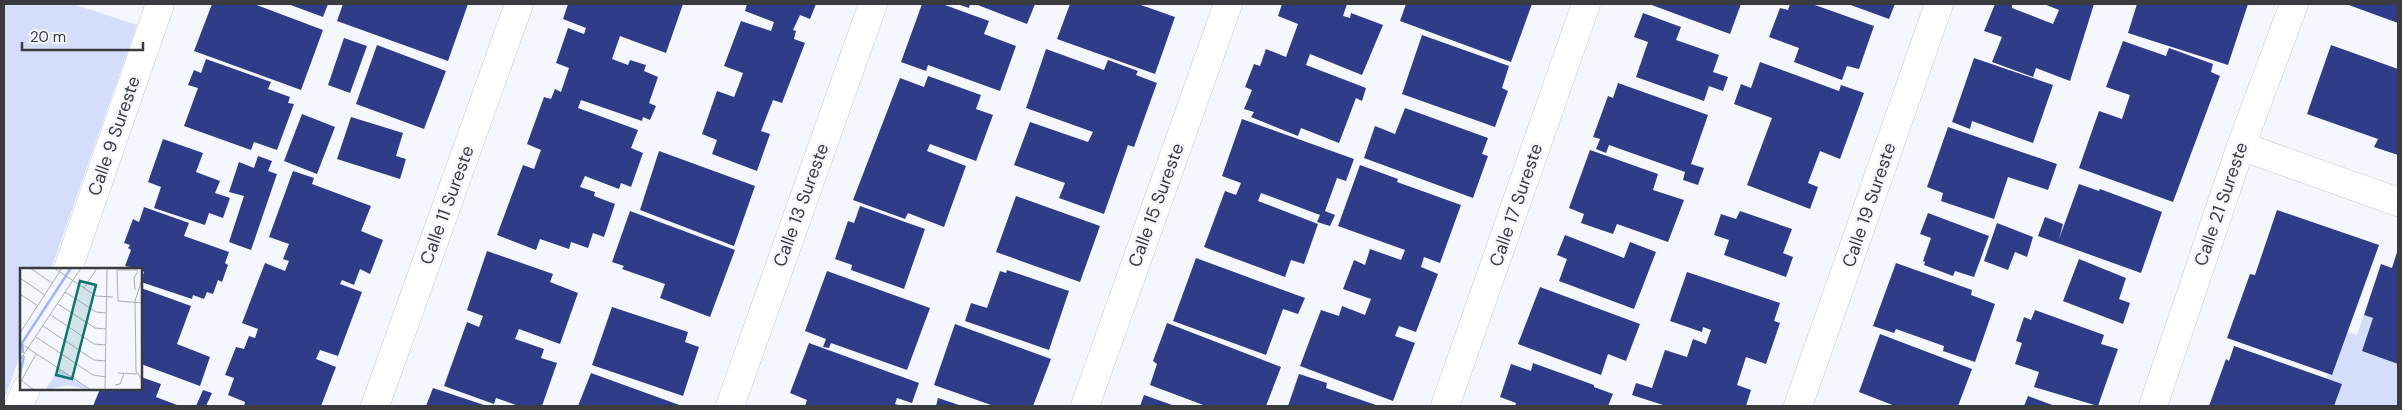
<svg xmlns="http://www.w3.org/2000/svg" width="2402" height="410" font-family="'DM Sans',sans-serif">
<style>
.green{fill:#d4ddfa}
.building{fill:#2f3d88}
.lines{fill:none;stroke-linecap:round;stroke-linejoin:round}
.minor-casing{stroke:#c3c6cf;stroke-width:29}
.minor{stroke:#fff;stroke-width:28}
.labels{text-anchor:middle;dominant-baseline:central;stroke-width:5;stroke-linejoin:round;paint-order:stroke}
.street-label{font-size:18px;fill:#3a3b3f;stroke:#f5f7ff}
.inset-river{fill:none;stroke:#a1b4f9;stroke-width:2.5}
.inset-road{fill:none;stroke:#aaacb2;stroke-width:1}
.view{fill:#0f766e;fill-opacity:0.15;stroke:#0f766e;stroke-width:2.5}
.inset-edge{fill:none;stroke:#3a3b3f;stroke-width:2.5}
</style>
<rect width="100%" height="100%" fill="#f5f7ff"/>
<!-- green -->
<path class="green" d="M4 4H73L137 25 51 269H21V352L4 401Z
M2364 315 2373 318 2362 351 2398 364V406H2334L2341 384 2326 379 2328 373 2347 332 2357 335Z"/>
<!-- building -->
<path class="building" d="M212 4H254L323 30 301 90 194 51Z
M288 4H328L323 17Z
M343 4H468L448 61 337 21Z
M568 4H683L666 53 620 36 612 59 628 65 630 60 646 65 644 71 658 77 649 103 656 106 650 120 643 117 642 121 581 100 578 108 638 130 631 148 643 153 631 187 621 183 619 189 585 176 580 187 595 192 594 196 615 204 604 237 593 233 588 248 571 242 569 249 540 239 536 250 497 235 523 165 534 169 541 150 527 144 544 97 551 99 555 89 561 92 569 68 556 63 568 28 584 34 586 28 563 19Z
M747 4H816L810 19 800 15 793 30 796 31 794 39 805 43 782 103 773 100 761 131 770 134 757 171 712 154 717 140 702 134 717 91 734 97 738 87 743 73 724 66 741 21 771 31 774 22 745 11Z
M922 4H942L989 21 984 34 1016 46 1000 91 928 65 926 71 901 62Z
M957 4H970L969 8Z
M975 4H1035L1027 24Z
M1070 4H1138L1175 17 1155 74 1057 39Z
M1282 4H1347L1343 16 1350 18 1351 13 1383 25 1362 75 1310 54 1306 65 1366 88 1362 101 1356 98 1339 143 1301 128 1298 136 1251 117 1254 112 1244 109 1252 90 1245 87 1254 64 1260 66 1266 49 1286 57 1298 24 1278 16Z
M1406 4H1532L1511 62 1400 21Z
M1649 4H1741L1730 34Z
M1790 4H1812L1874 26 1859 69 1847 66 1842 80 1794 62 1799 48 1769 37 1780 8 1788 10Z
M1848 4H1895L1889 19Z
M1995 4H2012V8L2053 24 2059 10 2044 4H2094L2070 81 2036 68 2033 77 1992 62 2002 37 1984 31Z
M2137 4H2248L2228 65 2128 33Z
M2346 4H2398V23Z
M1643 13 1681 27 1676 40 1719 55 1713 72 1728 77 1723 91 1709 86 1704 101 1636 77 1648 42 1634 37Z
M1422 35 1509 66 1502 88 1508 91 1495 127 1402 94Z
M344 38 367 46 350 93 328 85Z
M2123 41 2166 56 2169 48 2213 64 2211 72 2220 76 2173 202 2079 168 2099 111 2122 119 2130 95 2106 87Z
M377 45 446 71 424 129 356 104Z
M2331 45 2398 69V155L2374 147 2378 139 2307 114Z
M1046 49 1104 70 1108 60 1138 71 1136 75 1157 83 1134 147 1128 145 1104 214 1059 198 1065 183 1014 165 1030 122 1088 142 1093 132 1026 108Z
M1974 58 2053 85 2033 143 1972 121 1970 129 1952 122Z
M206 59 271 82 268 89 290 97 288 103 294 104 277 150 254 142 251 150 184 126 198 88 188 85 194 70 201 73Z
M1760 62 1839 91 1841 85 1864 93 1840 159 1820 151 1808 183 1818 187 1810 209 1747 185 1772 118 1734 104 1741 84 1751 88Z
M928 76 981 95 976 109 993 115 976 161 930 144 927 151 966 166 944 227 908 213 905 219 853 200 900 78 924 87Z
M1618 83 1708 115 1691 164 1704 168 1698 185 1683 180 1685 172 1609 145 1606 153 1596 149 1600 139 1593 137 1608 96 1613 98Z
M1405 108 1488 138 1482 154 1488 156 1473 198 1364 158 1375 126 1395 134Z
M302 114 335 127 317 174 284 161Z
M351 117 403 133 396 156 406 159 400 179 337 159Z
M1242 119 1354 159 1346 181 1337 178 1325 211 1335 215 1330 226 1317 222 1320 215 1261 193 1258 201 1318 224 1304 264 1291 260 1285 277 1204 247 1225 191 1236 195 1241 183 1222 176Z
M1948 127 2057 164 2048 190 2008 177 1994 219 1941 201 1943 193 1927 187Z
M163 139 203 153 196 172 220 181 215 193 230 198 223 218 209 213 205 225 154 208 161 187 148 182Z
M1590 150 1658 174 1653 190 1684 200 1668 242 1617 224 1613 234 1581 223 1584 214 1569 208Z
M659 151 755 186 734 246 640 210Z
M258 156 272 161 268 171 277 174 251 250 229 242 244 196 229 192 239 162 254 168Z
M1360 165 1398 179 1397 182 1461 205 1440 263 1424 257 1421 267 1438 274 1416 332 1399 326 1395 336 1415 343 1393 401 1300 366 1321 310 1339 316 1342 306 1365 315 1371 299 1343 289 1354 260 1365 265 1370 249 1401 260 1405 250 1338 226Z
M293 171 314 178 312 184 371 206 361 231 383 240 370 274 360 269 354 285 342 280 340 284 362 292 338 356 320 350 316 359 336 367 321 406H244L245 402 228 395 234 378 225 375 236 347 244 349 249 336 255 338 258 329 242 323 265 263 285 271 289 261 283 259 289 244 269 237Z
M2079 184 2099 191 2100 189 2162 212 2141 273 2038 236 2045 217 2063 224 2059 239Z
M1016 196 1100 226 1080 282 996 252Z
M860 206 925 229 904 289 851 270 852 265 835 259 848 221 854 223Z
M144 207 189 223 184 236 229 252 225 263 228 265 222 282 218 280 213 294 207 292 204 299 193 295 192 299 141 282 144 272 141 269 125 266 131 250 128 248 130 245 124 243 133 219 139 222Z
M2277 210 2379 245 2332 375 2227 338 2250 274 2255 275Z
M630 211 735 250 710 317 660 298 665 284 622 269 624 266 612 262Z
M1740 211 1792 229 1783 253 1793 257 1786 277 1724 255 1729 240 1714 235 1721 214 1736 219Z
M1928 213 1989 236 1974 277 1955 271 1953 276 1924 265 1925 262 1923 261 1931 238 1920 234Z
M1997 223 2033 237 2027 257 2015 252 2008 270 1984 261Z
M1565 235 1624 258 1630 242 1656 252 1634 309 1559 281 1567 259 1557 255Z
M2398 249V364L2362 351 2373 318 2364 315 2381 264 2392 268Z
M487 251 553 274 550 282 578 293 560 344 519 329 515 339 544 349 541 358 557 363 542 406H519L496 398 494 404 444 386 467 322 479 327 483 316 467 310Z
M1196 258 1305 298 1298 314 1283 309 1266 355 1173 321Z
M2079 259 2126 278 2119 299 2130 303 2123 324 2063 301Z
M1896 263 1972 290 1971 295 1995 304 1975 362 1943 351 1944 346 1896 329 1894 333 1873 326Z
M1007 270 1069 291 1049 350 965 321 971 303 987 308 1000 271 1006 273Z
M827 271 930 308 907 370 831 343 829 348 823 347 826 339 805 331Z
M1687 272 1780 303 1774 321 1780 323 1766 364 1746 357 1737 385 1751 390 1746 406H1666L1632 395 1636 383 1652 388 1665 350 1687 357 1693 339 1706 344 1711 330 1703 327 1702 332 1670 321Z
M1540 287 1640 324 1626 361 1608 354 1601 375 1518 344Z
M141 288 191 306 177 344 210 357 200 386 141 364Z
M612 307 688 332 685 342 699 347 683 396 592 365Z
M2035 310 2104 335 2101 344 2118 349 2098 406 2034 387 2039 372 2015 364 2022 343 2016 341 2024 317 2031 320Z
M1167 323 1281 367 1266 406H1206L1150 385 1157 364 1153 361Z
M955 324 1051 359 1033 406H994L934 385Z
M1880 334 1972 369 1958 406H1895L1859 392Z
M809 343 919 383 912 403 897 398 895 404 902 406H805L807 400 790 393Z
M2234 346 2342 384 2334 406H2209L2226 359 2229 361Z
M1533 363 1594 385V387L1613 394 1608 406H1515L1516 403 1500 397 1511 364 1531 371Z
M591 373 682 406H578Z
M1299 374 1327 383 1326 388 1379 406H1288Z
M141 377 161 384 156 397 177 405V406H93L100 389H141Z
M433 388 487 406H426Z
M203 390 212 393 206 406H196Z
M1144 395 1175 406H1140Z
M2028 396 2055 406H2024Z
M938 398 962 406H936Z"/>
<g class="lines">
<defs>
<path id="minor" d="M2241 146 2398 202
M68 269 160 4
M19 406 26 389
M375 406 519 4
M730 406 873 4
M1085 406 1228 4
M1445 406 1586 4
M1798 406 1939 4
M2153 406 2241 146 2294 4"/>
</defs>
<!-- minor casing -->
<use href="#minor" class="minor-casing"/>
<!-- minor -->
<use href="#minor" class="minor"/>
</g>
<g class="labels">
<!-- street labels -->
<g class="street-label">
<text transform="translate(114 136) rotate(-71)">Calle 9 Sureste</text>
<text transform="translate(2221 204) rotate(-71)">Calle 21 Sureste</text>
<text transform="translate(447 205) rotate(-70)">Calle 11 Sureste</text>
<text transform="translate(801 205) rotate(-70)">Calle 13 Sureste</text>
<text transform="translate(1156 205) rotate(-70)">Calle 15 Sureste</text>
<text transform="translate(1516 205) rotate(-71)">Calle 17 Sureste</text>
<text transform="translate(1869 205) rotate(-71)">Calle 19 Sureste</text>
</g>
</g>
<!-- overview -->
<g transform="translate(20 268)">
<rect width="122" height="122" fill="#f5f7ff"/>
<path d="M39 101 69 122 48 117 25 122Z" fill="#d4ddfa"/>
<path class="inset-river" d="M3 85 2 75 51 0M0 106 4 88"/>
<path class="inset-road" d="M10 0 32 15M34 0 76 28 93 29M118 2H97L98 33 123 35M123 8 115 33 116 103 123 113M0 10 25 27M64 20 77 0M115 22 114 10 118 3M45 24 76 44 86 45M0 26 18 38M38 36 75 60 86 61M31 47 74 76 86 77M23 58 74 92 86 93M0 65 42 0M16 69 73 107 86 109M0 75 71 122M0 92 61 0M98 105 117 106M1 112 14 122M0 115 16 86M95 117 100 116 104 106M85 122 87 0"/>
<path class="view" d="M60 13 76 17 52 111 36 107Z"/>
<rect width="122" height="122" class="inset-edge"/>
</g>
<!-- border -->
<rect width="2402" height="410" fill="none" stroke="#3a3b3f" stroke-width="10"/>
<!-- scale -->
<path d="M22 42v8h121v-8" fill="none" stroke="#3a3b3f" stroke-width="2.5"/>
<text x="30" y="42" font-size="15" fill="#3a3b3f" stroke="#f5f7ff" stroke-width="4" paint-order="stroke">20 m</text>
</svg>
